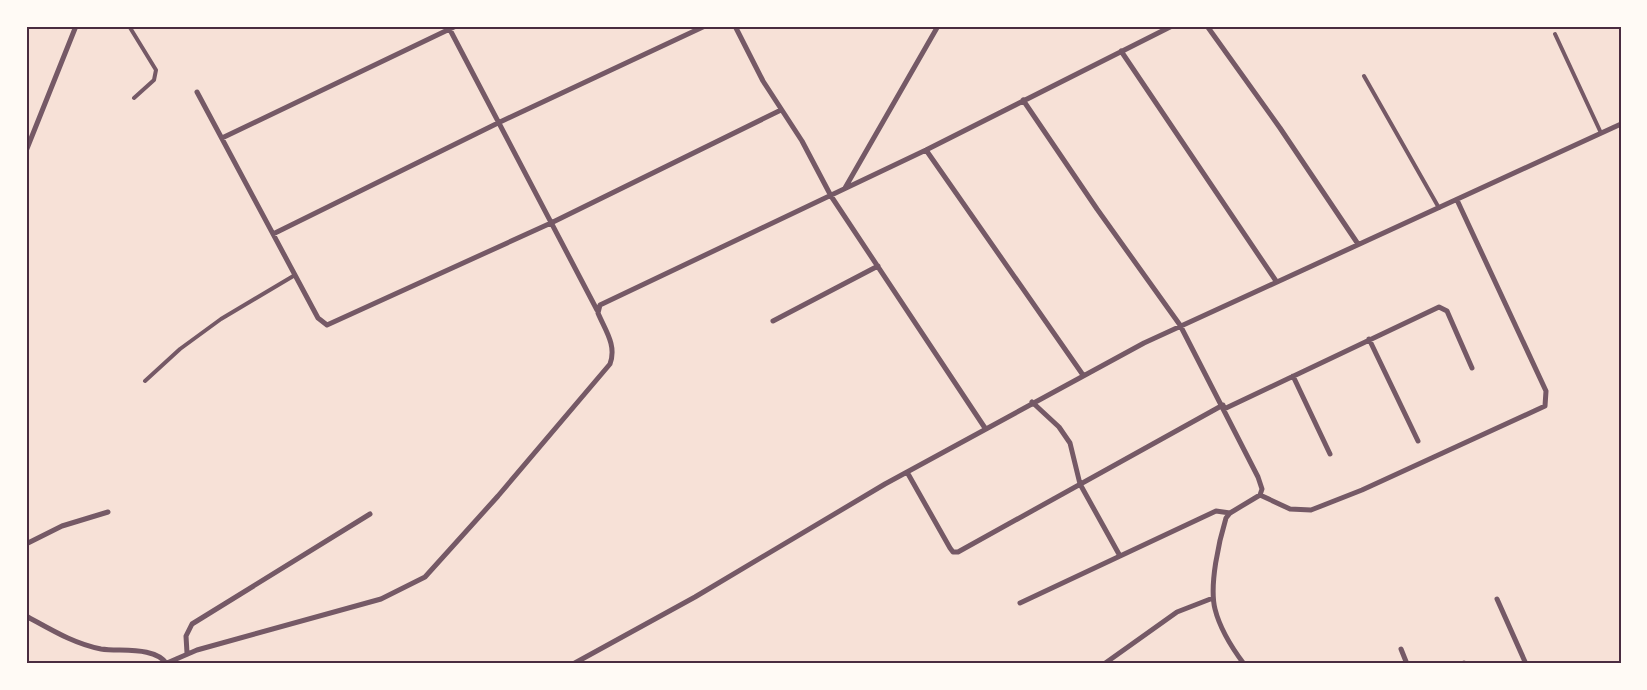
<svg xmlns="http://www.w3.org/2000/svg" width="1647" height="690" font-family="Karla,sans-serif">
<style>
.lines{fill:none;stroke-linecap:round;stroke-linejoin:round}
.service{stroke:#755966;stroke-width:4}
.minor{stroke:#755966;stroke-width:5}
.neatline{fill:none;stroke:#4a2c40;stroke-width:2}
</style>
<rect width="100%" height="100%" fill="#f7e1d7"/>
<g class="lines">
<!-- service -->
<path class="service" d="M129 26 156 70 154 80 134 98
M1555 34 1601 133
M1364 76 1439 208
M145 381 180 349 221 319 295 275"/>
<!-- minor -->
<path class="minor" d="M448 26 597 310
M735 26 763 81 802 141 831 196 985 428
M1207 26 1280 128 1358 244
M1121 51 1276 281
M197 92 318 318 327 325 551 223 781 110
M1023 100 1097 209 1180 325 1258 477 1262 489 1260 495 1230 513 1226 518C1219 541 1209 585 1215 609 1220 629 1232 648 1244 664
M222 138 456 26
M926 150 1083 375
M26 151 76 26
M845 188 938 26
M273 234 500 122 705 26
M773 321 878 266
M1369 339 1418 441
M1293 376 1330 454
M1032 402 1059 427 1070 443 1080 484 1120 556
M1224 409 1439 307 1447 311 1472 368
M907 472 950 548 953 552H958L1223 405
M1260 495 1290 509 1311 510 1362 490 1545 406 1546 391 1457 200
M26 544 62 526 108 512
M1497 599 1526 664
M1020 603 1216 511 1230 513
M26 616C50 629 74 644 101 649 121 652 154 646 167 664
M1401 649 1407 664
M187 653 186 636 192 624 370 514
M167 663 197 650 381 599 425 577 498 496 610 364C617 345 605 330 598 313L600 305 926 150 1172 26
M1464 663V664
M573 664 695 597 885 484 1144 343 1621 124
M1104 664 1177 612 1213 598"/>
</g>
<!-- border -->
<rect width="1647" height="690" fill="none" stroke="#fffaf5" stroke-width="55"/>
<rect x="28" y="28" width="1592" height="634" class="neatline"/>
</svg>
